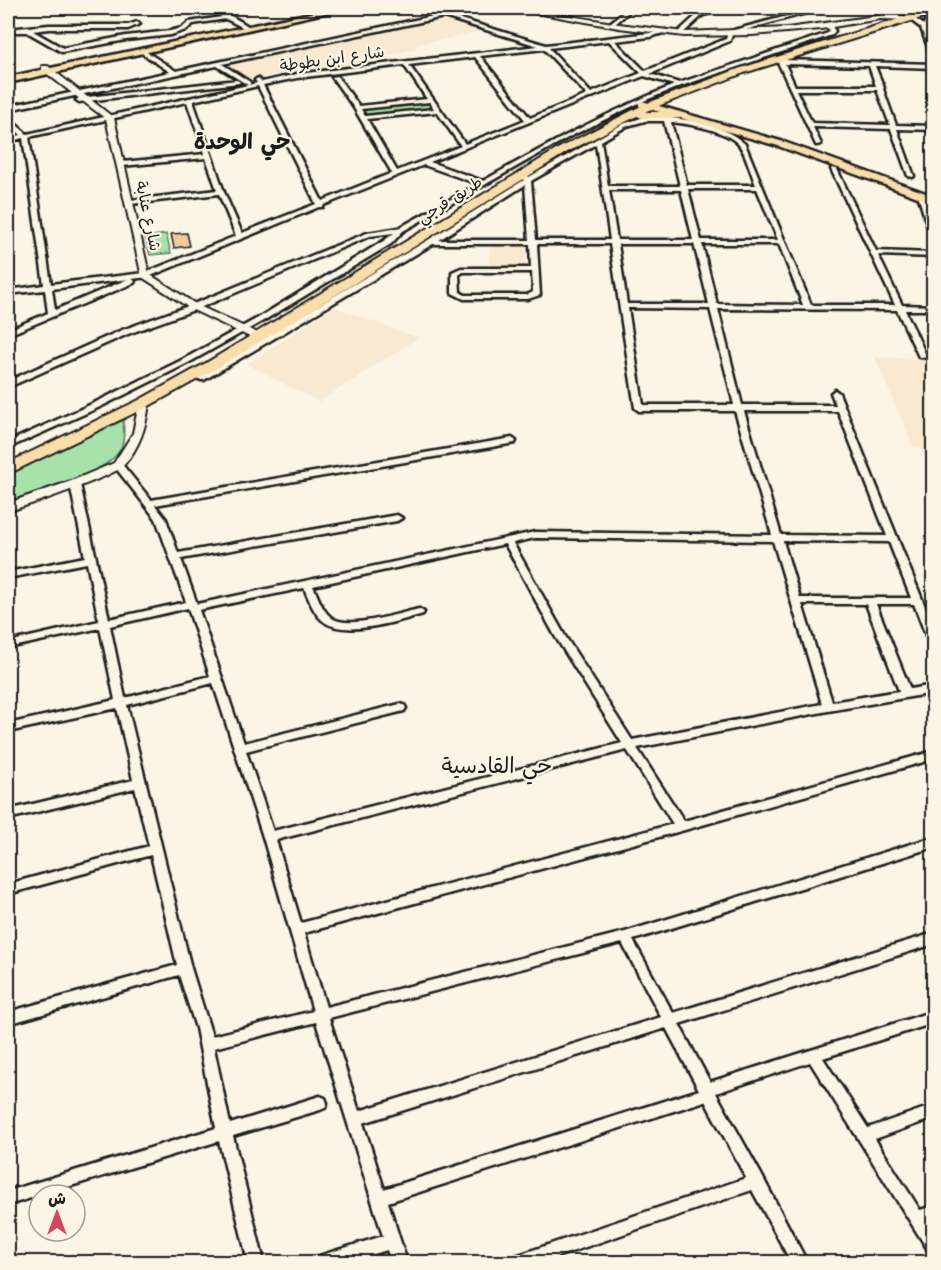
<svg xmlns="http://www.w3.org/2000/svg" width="941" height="1270" font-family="'Comic Neue','Playpen Sans Arabic',sans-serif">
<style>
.built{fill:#f8e9d0}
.green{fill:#a6e2a9;stroke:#617f62;stroke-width:1.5}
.building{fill:#efcca0;stroke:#1c1c1c;stroke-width:1.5}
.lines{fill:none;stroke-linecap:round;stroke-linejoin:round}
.street-casing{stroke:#1c1c1c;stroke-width:5}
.secondary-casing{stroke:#1c1c1c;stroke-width:4}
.primary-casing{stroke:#1c1c1c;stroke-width:5}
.highway-casing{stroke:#1c1c1c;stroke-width:4}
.street{fill:#fcf5e5;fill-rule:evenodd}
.secondary{fill:#fcf5e5;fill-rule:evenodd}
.primary{fill:#f8deab;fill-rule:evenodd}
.highway{fill:#f8deab;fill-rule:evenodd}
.labels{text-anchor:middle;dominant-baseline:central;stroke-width:4.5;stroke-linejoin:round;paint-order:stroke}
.far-street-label{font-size:16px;fill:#1c1c1c;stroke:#fcf5e5}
.far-district-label{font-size:22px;font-weight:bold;fill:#1c1c1c;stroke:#fcf5e5}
.quarter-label{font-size:22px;fill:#1c1c1c;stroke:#fcf5e5}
</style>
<rect width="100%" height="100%" fill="#fcf5e5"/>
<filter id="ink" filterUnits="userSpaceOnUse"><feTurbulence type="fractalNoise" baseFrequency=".0167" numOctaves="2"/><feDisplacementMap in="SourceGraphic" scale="12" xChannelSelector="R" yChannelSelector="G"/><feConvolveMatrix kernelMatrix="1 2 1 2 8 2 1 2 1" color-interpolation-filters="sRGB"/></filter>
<g filter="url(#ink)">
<!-- built -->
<path class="built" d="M445 18 489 30 414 45 417 48 387 56 397 61 248 78 224 65Z
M490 245 526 247V268L489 267Z
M334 307 418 338 319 402 247 364Z
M875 357 933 359V475L921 448 913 447Z"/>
<!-- green -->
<path class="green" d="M428 104 431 109 364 116 361 110Z
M166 234 171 253 150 255 145 237Z
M123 420C124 429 125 439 121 448 108 475 36 492 8 502V475Z"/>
<!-- building -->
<path class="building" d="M187 233 190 246 174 248 171 234Z"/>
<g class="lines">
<defs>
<path id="street" d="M206 8C217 7 241 21 251 28L246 29 226 19 193 24 186 30 171 35 126 40 62 52 27 32H8V29L49 25H128L137 22 140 24 128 29H49L33 31 63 48 126 36 170 31 182 28 189 22 222 17Z
M418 8H424L546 45 650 33 666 30V32L650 37 615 41 645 71 726 39 728 33 734 30 817 8H824L738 32 732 35 730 41 650 74 679 83 828 33 829 31 827 25H831L835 31 832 35 681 86 641 102 571 136 403 231 391 244 263 321 188 363 100 407 8 448V442L94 403 182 360 258 318 385 240 394 233 370 236 197 309 128 334 11 386H8V381L122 330 191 305 367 233 399 228 478 184 424 165 324 205 323 207H319L148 277 132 279 135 281 134 283 8 335V330L48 313 45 290 8 294V290L44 285 23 138 8 142V138L21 135 8 123V118L10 119 27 134 257 83 255 80 258 78 262 82 297 74 538 46 444 17 222 64 250 82V84L248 85 217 66 8 110V106L170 72 140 52 139 51 142 49 176 71 438 15 418 9ZM609 41 641 73 591 93 549 48ZM544 49 587 95 530 118 480 56ZM475 57 525 120 465 144 409 65ZM404 65 427 99 359 106 337 76 332 77 354 108 392 173 322 201 263 85 297 78ZM644 76 674 85C607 112 545 146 483 181L430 162ZM258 86 316 204 242 233 224 192 193 101ZM187 102 205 154 122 162 119 164 122 166 206 158 217 190 131 200 128 202 131 204 219 194 236 236 144 273 51 284 29 137ZM430 102 434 109 365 116 361 109ZM437 112 461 146 397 171 367 119ZM129 279H128L55 310 52 289Z
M541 8H547L540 13H536V11Z
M628 8H633L614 25H610V23Z
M722 8H729L703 15 682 34 677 33 699 13Z
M861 8H868L894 16 889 17Z
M908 8H914L898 16 893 15Z
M911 16 924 25 925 21 934 17V20L926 28 934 47V58L931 56 921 28 908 18Z
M780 58 783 60 934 64V68L875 66 884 88 883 89 896 125 934 126V130L897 129 914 176 913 177 908 176 891 129 813 127 821 144 816 145 777 60ZM785 64 869 66 876 86H795ZM796 90H877L890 125 812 123Z
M237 80 240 82 239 83 79 102 76 100 79 98Z
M654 117C683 118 722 123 745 144L811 305H895L831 169 832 168 837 169 876 251 934 253V257L878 255 902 305 934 306V310H905L925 353 934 354V358L919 357 897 310 718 309 742 405H836L831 393 835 390 839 393 934 629V646L929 643 914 604H876L910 689 934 685V693L828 711 637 748 684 821 934 751V759L681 831 304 933 326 1007 625 932 934 837V847L633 940 673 1013 934 933V944L679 1024 710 1082 934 1011V1023L823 1058 868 1128 934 1105V1118L875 1139 920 1210 934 1206V1221L928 1222 934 1230V1253L928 1250 810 1062 716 1093 762 1176 807 1262H791L752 1190 542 1262H513L515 1256 521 1254 746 1178 705 1101 388 1202 407 1262H391L387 1250 349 1262H317L319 1256 325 1254 383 1236 316 1022 214 1048 230 1124 320 1096 325 1098 327 1103 325 1108 320 1110 233 1136 264 1262H248L219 1141 8 1205V1191L216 1128 196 1028 179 975 8 1024V1012L177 965 151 855 8 894V884L149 846 135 788 8 819V810L133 780 117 708 8 732V724L115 700 100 628 8 648V642L99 621 87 563 8 578V572L85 557 70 484 75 481 80 484 109 619 186 602 156 519 115 467 113 465 115 463H121L151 500 512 438 516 441 515 443 155 505 166 519 178 553 397 515 402 518 397 521 181 559 197 604 535 532 772 535 735 411H639L635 408 610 244H537L540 295 528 299H464L452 293V272L461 268H531L530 244H433L204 380H201L197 378 428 240 524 180 520 175 521 174H525L529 177 623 124 641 118ZM645 121H664L680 186H608L601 141 627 126ZM671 122C689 124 727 130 739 145 746 153 751 174 756 185H687ZM596 144 610 240H536L531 181ZM525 185 529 240H439ZM688 189H757L778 240H701ZM609 190H681L693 240H617ZM618 244H694L709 304H627ZM702 244H779L803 305 717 304ZM463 272H532L533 292 527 295H465L460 292 459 275ZM628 308 710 309 734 405H643ZM744 411H838L887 536 781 535ZM535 538 773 541 822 704 632 740 565 636 513 543ZM783 541 889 542 911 598H800ZM505 544 555 636 622 743 273 831 246 751 400 712 404 711 406 708 404 705 400 704 244 743 199 610 304 588C309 599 313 612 322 620 343 639 399 621 423 614L424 612 419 609C399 613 350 630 332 618 322 611 318 596 313 586ZM802 604H866L899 691 832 702ZM188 608 210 676 125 698 110 626ZM213 683 263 837 313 1011 212 1036 191 968 127 705ZM627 750 673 824 301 923 276 840ZM622 943 661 1017 359 1111 329 1018ZM666 1028 699 1090 384 1189 363 1123Z
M934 189V194H928V192Z
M921 193 924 195 934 222V236L930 234 918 195Z"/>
<path id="secondary" d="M509 8H521L619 24 684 32 787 28 892 14 914 18 911 20 880 19 821 29 752 35 684 36 619 28Z
M42 66H48L114 118 149 274 197 305 262 335V339H254L191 309 142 277 106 119 42 70Z
M144 400 149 403C146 427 140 447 123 466 114 476 25 507 8 511V503L71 481 114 463 133 433 139 403Z"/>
<path id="primary" d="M334 8H347L8 83V77Z
M642 101 784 142 934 196V203L778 146 639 106V102Z"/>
<path id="highway" d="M934 8V14L744 73 653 108 645 112H680L685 115 680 118H642L637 116 569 151 216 369 149 406 8 474V463L139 400 206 363 561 147 645 104 738 69Z"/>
</defs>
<!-- street casing -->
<use href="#street" class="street-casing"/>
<!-- secondary casing -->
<use href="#secondary" class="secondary-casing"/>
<!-- primary casing -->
<use href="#primary" class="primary-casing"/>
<!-- highway casing -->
<use href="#highway" class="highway-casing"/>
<!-- street -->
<use href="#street" class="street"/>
<!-- secondary -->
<use href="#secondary" class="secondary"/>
<!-- primary -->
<use href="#primary" class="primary"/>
<!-- highway -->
<use href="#highway" class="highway"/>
</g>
</g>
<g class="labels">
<!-- far-street labels -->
<g class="far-street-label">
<text transform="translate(332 59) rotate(-8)">شارع ابن بطوطة</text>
<text transform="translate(450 200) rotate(-32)">طريق قرجي</text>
<text transform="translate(148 216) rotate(78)">شارع عنابة</text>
</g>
<!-- far-district labels -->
<g class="far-district-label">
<text x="242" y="142">حي الوحدة</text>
</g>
<!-- quarter labels -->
<g class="quarter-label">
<text x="497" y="766">حي القادسية</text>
</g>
</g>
<!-- margin -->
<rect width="941" height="1270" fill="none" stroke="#fcf5e5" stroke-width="30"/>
<rect x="15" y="15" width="911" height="1240" fill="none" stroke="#1c1c1c" stroke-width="2" filter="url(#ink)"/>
<!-- north arrow -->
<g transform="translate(57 1213)"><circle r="28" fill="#fcf5e5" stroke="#a29e95" stroke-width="1.5"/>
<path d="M0-4.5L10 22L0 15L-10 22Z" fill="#d1495b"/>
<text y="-9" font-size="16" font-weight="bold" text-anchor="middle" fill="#1c1c1c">ش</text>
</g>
</svg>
